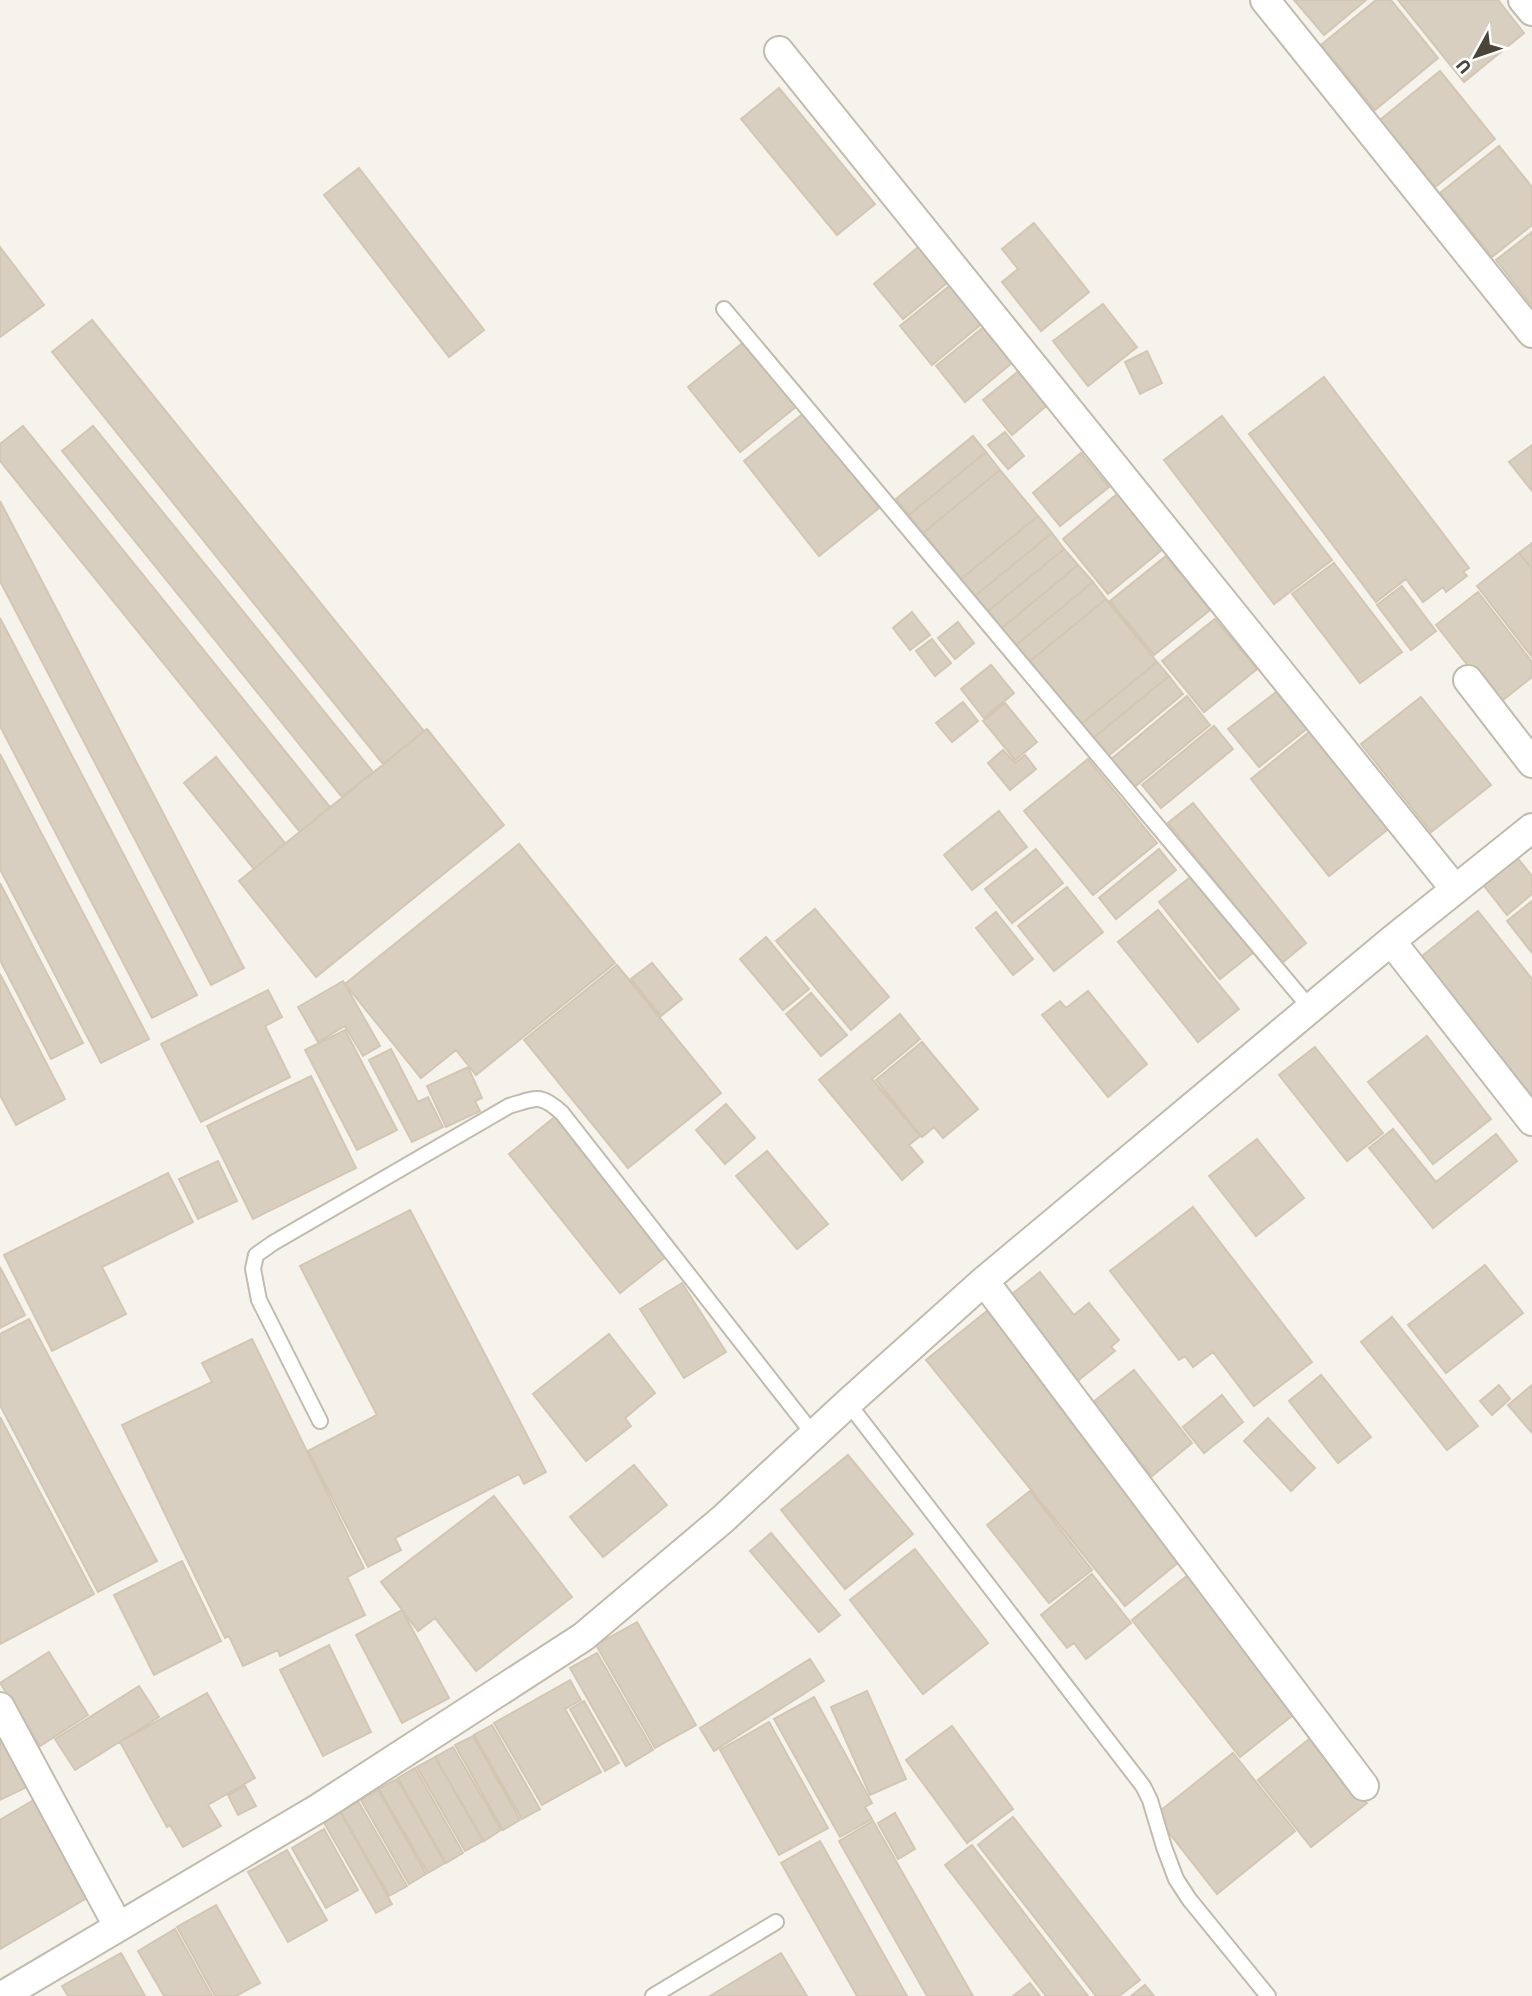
<svg xmlns="http://www.w3.org/2000/svg" width="1532" height="1996" font-family="'Source Sans 3',sans-serif">
<style>
.building{fill:#d8cfc1;stroke:#d3c7b4;stroke-width:2}
.lines{fill:none;stroke-linecap:round;stroke-linejoin:round}
.service-casing{stroke:#c2bbae;stroke-width:18}
.minor-casing{stroke:#c2bbae;stroke-width:32}
.service{stroke:#fff;stroke-width:14}
.minor{stroke:#fff;stroke-width:28}
</style>
<rect width="100%" height="100%" fill="#f6f3ec"/>
<!-- building -->
<path class="building" d="M1294 0H1366L1324 35Z
M1376 0H1391L1438 58 1375 110 1321 45Z
M1398 0H1498L1524 33 1464 82Z
M1440 71 1495 139 1435 187 1380 120Z
M779 88 875 204 837 235 741 119Z
M1499 146 1532 187V225L1492 257 1440 193Z
M359 168 484 330 449 357 324 195Z
M1034 223 1089 292 1041 331 1002 282 1018 269 1002 249Z
M1532 232V306L1496 260Z
M923 243 953 278 903 319 874 284Z
M0 247 44 305 0 337Z
M953 283 985 321 932 365 900 326Z
M1103 304 1137 347 1088 386 1053 341Z
M92 320 424 731 383 764 52 352Z
M985 326 1014 361 965 402 936 366Z
M745 341 797 406 740 452 688 387Z
M1147 351 1162 383 1140 394 1125 362Z
M1021 369 1050 403 1012 435 983 400Z
M1324 377 1469 568 1463 572 1467 576 1446 592 1443 587 1423 602 1406 579 1376 602 1249 434Z
M804 413 879 508 819 556 744 461Z
M1222 416 1332 560 1274 604 1164 460Z
M23 426 330 807 300 832 0 461V444Z
M93 426 373 772 342 797 62 451Z
M1005 432 1024 456 1008 469 988 445Z
M973 436 986 452 909 515 896 499Z
M1532 445V491L1509 462Z
M986 452 1000 470 923 533 909 515Z
M1081 453 1109 487 1060 526 1033 493Z
M1000 470 1038 516 961 579 923 533Z
M1123 489 1169 544 1108 594 1063 539Z
M0 501 244 968 211 985 0 581Z
M1038 516 1052 533 975 596 961 579Z
M1052 533 1064 549 988 611 975 596Z
M1532 543V569L1519 553Z
M1064 549 1078 565 1002 628 988 611Z
M1519 553 1532 569V657L1477 586Z
M1166 556 1210 610 1154 655 1110 601Z
M1334 563 1402 652 1360 683 1292 594Z
M1078 565 1093 582 1015 646 1002 628Z
M1093 582 1106 599 1029 662 1015 646Z
M1402 586 1436 631 1411 650 1377 605Z
M1478 592 1532 662V677L1498 704 1436 625Z
M1106 599 1157 662 1080 725 1029 662Z
M912 612 930 635 910 650 893 628Z
M0 618 197 995 152 1018 0 726Z
M1215 619 1257 669 1204 712 1162 661Z
M958 622 974 643 955 659 938 638Z
M932 639 951 663 935 676 916 651Z
M1157 662 1169 676 1092 739 1080 725Z
M991 665 1014 693 984 718 961 689Z
M1169 676 1183 694 1107 757 1092 739Z
M1280 689 1309 727 1259 767 1228 729Z
M1187 696 1210 725 1132 789 1109 761Z
M1421 697 1491 785 1431 832 1361 744Z
M963 702 978 721 952 742 936 723Z
M1005 703 1037 742 1015 760 983 721Z
M1214 726 1233 749 1161 808 1142 785Z
M1314 728 1392 826 1329 876 1251 779Z
M427 729 504 825 316 977 239 881Z
M1003 750 1015 763 1025 755 1036 769 1010 790 988 763Z
M0 754 149 1039 101 1063 0 869Z
M216 757 285 843 254 869 184 783Z
M1088 759 1157 843 1093 895 1024 811Z
M1193 803 1306 943 1282 963 1168 823Z
M999 811 1027 847 972 890 944 855Z
M519 844 615 963 476 1075 456 1050 421 1078 345 984Z
M1036 849 1063 883 1012 923 985 889Z
M1159 849 1176 870 1116 919 1099 898Z
M1515 855 1532 876V894L1507 915 1481 882Z
M1193 875 1254 952 1220 979 1159 902Z
M0 883 83 1043 51 1059 0 960Z
M1067 887 1103 932 1054 971 1018 926Z
M1532 901V953L1507 921Z
M815 909 889 997 851 1030 776 941Z
M1158 910 1239 1009 1198 1042 1118 942Z
M1478 911 1532 979V1107L1416 961Z
M996 912 1033 959 1013 975 976 928Z
M766 937 809 989 783 1010 740 959Z
M652 963 682 999 661 1016 631 979Z
M617 965 721 1093 628 1168 524 1040Z
M0 974 65 1099 16 1125 0 1095Z
M343 981 380 1046 363 1056 345 1026 318 1042 298 1007Z
M268 990 282 1017 265 1026 290 1077 201 1122 161 1044Z
M1088 991 1147 1064 1108 1097 1042 1015 1060 1001 1066 1008Z
M811 993 847 1035 821 1056 786 1014Z
M900 1014 920 1039 872 1079 920 1136 909 1145 923 1162 902 1180 819 1080Z
M345 1030 397 1130 357 1150 305 1050Z
M1427 1036 1491 1119 1433 1164 1368 1082Z
M922 1042 978 1109 943 1138 934 1127 922 1137 876 1080Z
M1315 1047 1383 1133 1347 1161 1279 1075Z
M391 1049 418 1102 428 1097 443 1127 412 1142 369 1060Z
M468 1067 482 1098 475 1101 480 1111 446 1127 427 1086Z
M311 1076 356 1168 253 1219 207 1126Z
M726 1104 755 1138 725 1164 696 1130Z
M556 1116 668 1255 620 1293 509 1154Z
M1393 1129 1436 1182 1496 1134 1517 1161 1433 1228 1369 1148Z
M1257 1139 1304 1198 1256 1236 1209 1176Z
M767 1151 828 1224 797 1249 736 1176Z
M218 1161 237 1201 198 1219 179 1179Z
M168 1173 193 1222 102 1267 126 1314 52 1351 4 1255Z
M1193 1207 1312 1362 1254 1406 1213 1352 1193 1367 1185 1356 1179 1360 1110 1271Z
M410 1210 546 1472 524 1484 519 1474 395 1538 401 1550 368 1567 308 1451 377 1415 300 1266Z
M1485 1265 1523 1313 1446 1373 1408 1325Z
M0 1267 25 1315 0 1328Z
M1040 1272 1074 1315 1089 1303 1119 1340 1111 1347 1115 1351 1075 1383 1007 1298Z
M682 1283 726 1352 684 1378 640 1309Z
M987 1311 1185 1557 1125 1606 926 1360Z
M1392 1317 1478 1426 1447 1450 1361 1342Z
M29 1319 157 1561 98 1592 0 1405V1334Z
M609 1334 655 1393 625 1418 631 1426 586 1461 533 1394Z
M252 1339 364 1568 347 1577 365 1615 280 1656 278 1650 243 1666 229 1636 225 1638 122 1425 212 1382 202 1363Z
M1134 1370 1192 1443 1152 1476 1092 1403Z
M1321 1375 1371 1437 1338 1463 1289 1401Z
M1499 1385 1510 1399 1492 1415 1480 1401Z
M1532 1385V1433L1508 1405Z
M1222 1395 1243 1422 1204 1453 1183 1427Z
M0 1417 94 1594 0 1644Z
M1268 1418 1315 1468 1291 1491 1244 1441Z
M848 1455 913 1534 845 1589 781 1510Z
M634 1465 667 1505 603 1557 570 1517Z
M1030 1491 1092 1570 1049 1603 987 1525Z
M494 1496 572 1597 476 1671 435 1618 418 1631 381 1582Z
M771 1533 840 1615 819 1632 750 1551Z
M915 1549 988 1643 923 1694 850 1600Z
M182 1561 221 1641 154 1675 114 1595Z
M1193 1571 1302 1708 1240 1757 1132 1620Z
M1092 1574 1131 1623 1086 1659 1074 1643 1067 1648 1041 1615Z
M402 1610 449 1698 402 1723 356 1635Z
M637 1622 696 1725 655 1748 596 1645Z
M329 1645 371 1732 323 1756 280 1670Z
M49 1652 88 1715 40 1746 0 1683Z
M597 1653 653 1750 626 1766 570 1668Z
M810 1659 824 1681 714 1751 700 1728Z
M570 1680 581 1700 565 1709 601 1772 542 1805 494 1723Z
M139 1686 159 1717 75 1770 55 1739Z
M867 1691 906 1779 870 1795 831 1707Z
M207 1693 255 1778 208 1805 221 1826 183 1847 170 1825 167 1827 120 1742Z
M814 1697 872 1803 865 1807 872 1819 840 1837 774 1719Z
M584 1701 619 1763 605 1771 570 1709Z
M769 1722 828 1828 779 1855 720 1750Z
M0 1725 31 1785 0 1800Z
M492 1725 540 1809 522 1819 474 1735Z
M952 1726 1013 1809 967 1843 906 1760Z
M473 1736 520 1820 503 1830 455 1745Z
M1313 1736 1367 1803 1311 1847 1258 1780Z
M453 1747 501 1830 484 1841 435 1757Z
M1233 1753 1295 1831 1217 1894 1155 1815Z
M435 1757 483 1841 465 1851 417 1767Z
M415 1768 463 1853 446 1863 398 1778Z
M397 1779 445 1863 428 1873 379 1789Z
M245 1786 256 1806 238 1815 228 1795Z
M378 1790 426 1874 409 1884 361 1800Z
M42 1795 99 1891 0 1949V1820Z
M358 1801 407 1886 389 1896 341 1812Z
M340 1812 392 1904 376 1913 323 1821Z
M895 1813 915 1849 898 1859 878 1823Z
M1013 1817 1140 1980 1119 1996H1096L978 1845Z
M873 1821 973 1996H927L839 1841Z
M324 1829 358 1890 326 1908 292 1848Z
M820 1841 907 1996H857L781 1863Z
M972 1845 1088 1996H1046L945 1865Z
M287 1850 327 1920 288 1942 248 1872Z
M216 1905 260 1983 236 1996H215L177 1927Z
M175 1929 212 1996H164L138 1951Z
M121 1953 145 1996H68L62 1986Z
M781 1953 807 1996H710Z
M1030 1983 1040 1996H1013Z
M1145 1985 1154 1996H1131Z"/>
<g class="lines">
<defs>
<path id="service" d="M724 309 1310 1008
M848 1403 1143 1786 1150 1800 1164 1847 1176 1879 1189 1899 1268 1996
M320 1421 259 1300 253 1269 256 1255 273 1243 509 1106C536 1098 540 1093 562 1113L814 1435
M653 1996 776 1922"/>
<path id="minor" d="M1265 0 1532 333
M1523 0 1532 11
M779 51 1455 889
M1468 680 1532 763
M1391 941 1532 1121
M984 1281 1364 1786
M0 1707 118 1926
M2 1996 319 1808 583 1637 723 1519 848 1403 984 1281 1391 941 1532 828"/>
</defs>
<!-- service casing -->
<use href="#service" class="service-casing"/>
<!-- minor casing -->
<use href="#minor" class="minor-casing"/>
<!-- service -->
<use href="#service" class="service"/>
<!-- minor -->
<use href="#minor" class="minor"/>
</g>
<!-- north arrow -->
<g transform="translate(1476 56) rotate(230)" stroke="#ffffff" stroke-width="5" paint-order="stroke">
<path d="M0-5L12 26L0 18L-12 26Z" fill="#4b4439"/>
<text y="-10" font-size="19" font-weight="bold" text-anchor="middle" fill="#4b4439">U</text>
</g>
</svg>
